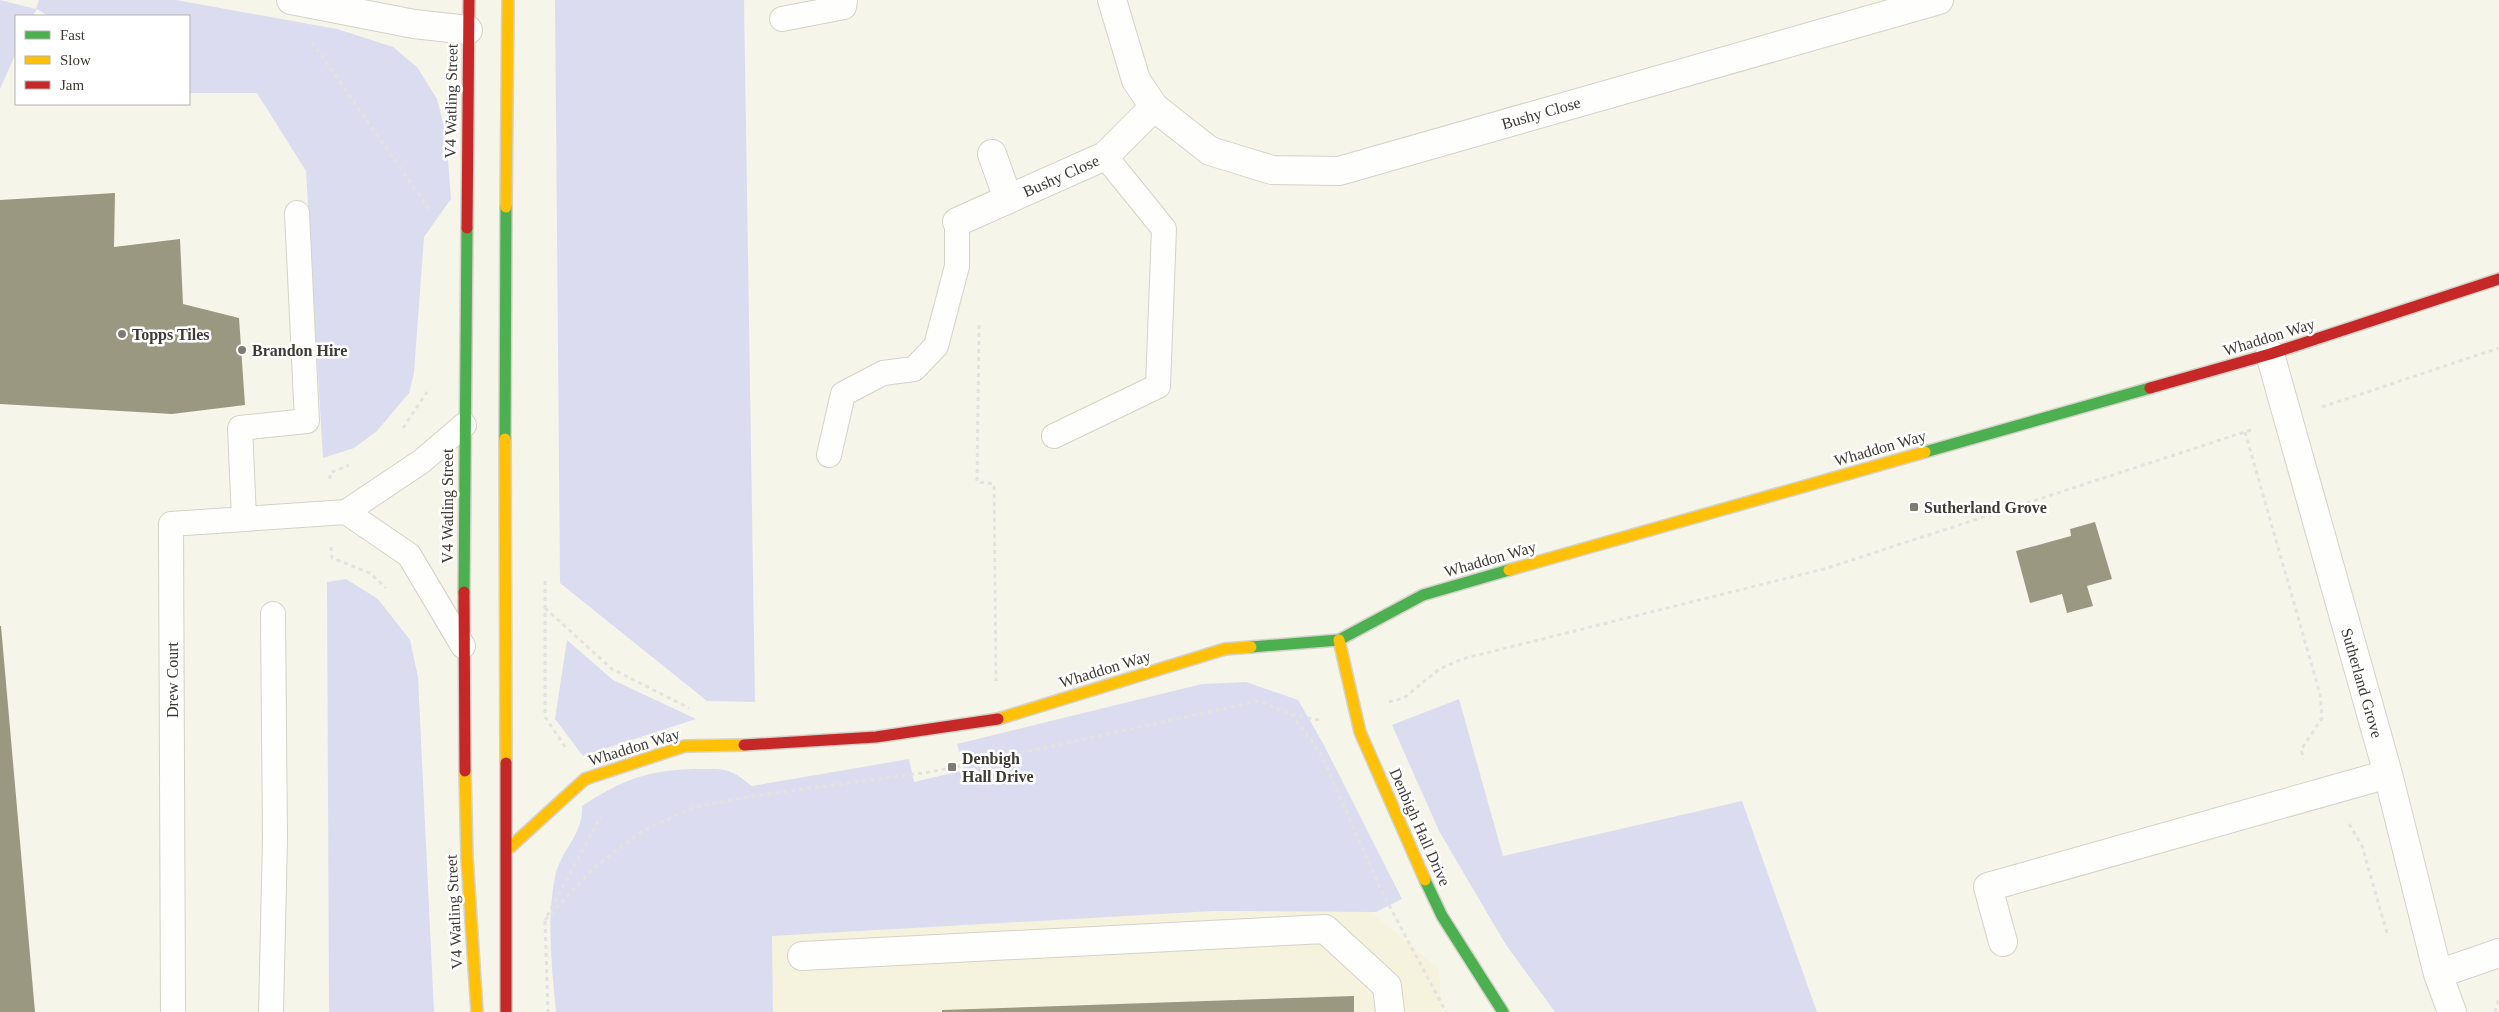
<svg xmlns="http://www.w3.org/2000/svg" width="2499" height="1012" font-family="'Times New Roman',serif">
<style>
.built{fill:#f5f3de}
.green{fill:#dcdcf1}
.building{fill:#9b9882}
.lines{fill:none;stroke-linecap:round;stroke-linejoin:round}
.lane-casing{stroke:#d4d2c9;stroke-width:26}
.street-casing{stroke:#d4d2c9;stroke-width:30}
.fast-casing{stroke:#d4d2c9;stroke-width:14}
.slow-casing{stroke:#d4d2c9;stroke-width:14}
.jam-casing{stroke:#d4d2c9;stroke-width:14}
.path{stroke:#e2e2df;stroke-width:3;stroke-dasharray:4 4;stroke-linecap:butt}
.lane{stroke:#fefefc;stroke-width:24}
.street{stroke:#fefefc;stroke-width:28}
.fast{stroke:#4caf50;stroke-width:11}
.slow{stroke:#ffc107;stroke-width:11}
.jam{stroke:#c62828;stroke-width:11}
.poi-dot{fill:#7e7c73;stroke:#fff;stroke-width:2}
.labels{text-anchor:middle;dominant-baseline:central;stroke-width:5;stroke-linejoin:round;paint-order:stroke}
.street-label{font-size:16px;fill:#3d3b33;stroke:#fff}
.poi-label{font-size:16px;font-weight:bold;fill:#3d3b33;stroke:#fff;text-anchor:start}
</style>
<rect width="100%" height="100%" fill="#f6f5ea"/>
<!-- built -->
<path class="built" d="M1304 857 1439 969 1442 1012H731L726 876Z"/>
<!-- green -->
<path class="green" d="M0 0 36 9 39 0H176L337 29 393 47 417 67 437 99 446 134 451 199 424 237 414 373 409 393 377 431 354 448 323 458 306 171 257 93H189V16H48L37 9 33 16H16V53L0 89Z
M555 0H744L755 702 707 701 560 583Z
M346 579 378 599 410 640 418 677 434 1012H329L327 582Z
M567 640 613 680 696 719 583 756 555 719Z
M1246 682 1298 700 1324 745 1402 899 1376 912 1213 911 772 936 773 1012H556C552 967 546 922 555 877 560 851 584 834 582 806 625 778 651 769 703 769 712 769 725 768 733 773 740 776 746 782 752 786L909 759 914 782 965 770 957 744 1202 684Z
M1459 699 1503 856 1742 801 1817 1012H1555L1506 945 1439 831 1392 725Z"/>
<!-- building -->
<path class="building" d="M115 193 114 247 180 239 183 304 239 318 245 405 172 414 0 404V200Z
M2095 522 2112 579 2087 586 2093 606 2067 613 2062 594 2030 603 2016 551 2071 536 2070 529Z
M0 626H1L35 1012H0Z
M1354 996V1012H942V1010Z"/>
<g class="lines">
<defs>
<path id="lane" d="M782 19 844 7 845 0
M1054 436 1158 386 1164 229 1105 156
M829 455 843 394 883 373 914 369 936 346 957 266V222
M346 512 409 555 463 646
M244 518 240 428 307 421 297 213
M173 1012 171 524 346 512 422 461 464 425
M271 1012 275 839 273 614"/>
<path id="street" d="M291 0 414 24 468 30
M1112 0 1136 80 1154 107 1210 151 1272 170 1339 171 1939 0
M992 154 1008 199
M957 222 1105 156 1154 107
M2270 354 2388 774 2438 974 2452 1012
M2003 942 1988 887 2388 774
M802 956 1325 929 1387 986 1390 1012
M2438 974 2499 953"/>
<path id="fast" d="M505 439 506 207
M1925 452 2150 388
M464 592 467 228
M1251 647 1339 640 1423 595 1509 570
M1425 880 1442 916 1503 1012"/>
<path id="slow" d="M506 207 508 0
M505 439 506 763
M1509 570 1925 452
M1339 640 1360 732 1425 880
M998 719 1225 649 1251 647
M465 771 467 858 477 1012
M507 850 585 779 685 746 744 745"/>
<path id="jam" d="M467 228 469 0
M2150 388 2270 354 2499 279
M464 592 465 771
M744 745 876 737 998 719
M506 763V1012"/>
</defs>
<!-- lane casing -->
<use href="#lane" class="lane-casing"/>
<!-- street casing -->
<use href="#street" class="street-casing"/>
<!-- fast casing -->
<use href="#fast" class="fast-casing"/>
<!-- slow casing -->
<use href="#slow" class="slow-casing"/>
<!-- jam casing -->
<use href="#jam" class="jam-casing"/>
<!-- path -->
<path class="path" d="M312 42 429 209
M979 325 977 482 994 484 996 681
M2322 407 2499 348
M403 428 427 392
M2245 432 2320 694 2322 718 2301 750 2304 759
M330 479V473L349 465
M331 547 332 558 370 573 386 588
M545 581V717L566 748
M545 608 612 669 689 708
M1389 702 1404 698 1438 670 1462 659 1824 569 2254 429
M1291 714 1320 752 1381 890 1446 1012
M1020 753 1259 701 1285 712 1315 720 1320 719
M2349 824 2362 846 2387 933
M547 916 601 816
M545 920 596 866 642 831 694 807 759 795 930 772 984 761
M545 921 548 1012
M2495 1012 2499 998"/>
<!-- lane -->
<use href="#lane" class="lane"/>
<!-- street -->
<use href="#street" class="street"/>
<!-- fast -->
<use href="#fast" class="fast"/>
<!-- slow -->
<use href="#slow" class="slow"/>
<!-- jam -->
<use href="#jam" class="jam"/>
</g>
<!-- markers -->
<g class="poi-dot">
<circle cx="122" cy="334" r="5"/>
<circle cx="242" cy="350" r="5"/>
<rect x="1909" y="502" width="10" height="10" rx="2.5"/>
<rect x="947" y="762" width="10" height="10" rx="2.5"/>
</g>
<g class="labels">
<!-- street labels -->
<g class="street-label">
<text transform="translate(451 101) rotate(-89)">V4 Watling Street</text>
<text transform="translate(1541 113) rotate(-16)">Bushy Close</text>
<text transform="translate(1061 176) rotate(-24)">Bushy Close</text>
<text transform="translate(2269 337) rotate(-17)">Whaddon Way</text>
<text transform="translate(1880 448) rotate(-16)">Whaddon Way</text>
<text transform="translate(447 506) rotate(-90)">V4 Watling Street</text>
<text transform="translate(1490 559) rotate(-16)">Whaddon Way</text>
<text transform="translate(1105 669) rotate(-17)">Whaddon Way</text>
<text transform="translate(172 680) rotate(-90)">Drew Court</text>
<text transform="translate(2362 683) rotate(74)">Sutherland Grove</text>
<text transform="translate(634 747) rotate(-17)">Whaddon Way</text>
<text transform="translate(1420 827) rotate(66)">Denbigh Hall Drive</text>
<text transform="translate(454 912) rotate(-93)">V4 Watling Street</text>
</g>
<!-- poi labels -->
<g class="poi-label">
<text x="132" y="334">Topps Tiles</text>
<text x="252" y="350">Brandon Hire</text>
<text x="1924" y="507">Sutherland Grove</text>
<text x="962" y="758">Denbigh<tspan x="962" dy="18">Hall Drive</tspan></text>
</g>
</g>
<!-- legend -->
<rect x="15" y="15" width="175" height="90" fill="#ffffff" stroke="#b1b1ad"/>
<rect x="25" y="31" width="25" height="8" fill="#4caf50" stroke="#b1b1ad"/>
<text x="60" y="40" font-size="15" fill="#3d3b33">Fast</text>
<rect x="25" y="56" width="25" height="8" fill="#ffc107" stroke="#b1b1ad"/>
<text x="60" y="65" font-size="15" fill="#3d3b33">Slow</text>
<rect x="25" y="81" width="25" height="8" fill="#c62828" stroke="#b1b1ad"/>
<text x="60" y="90" font-size="15" fill="#3d3b33">Jam</text>
</svg>
